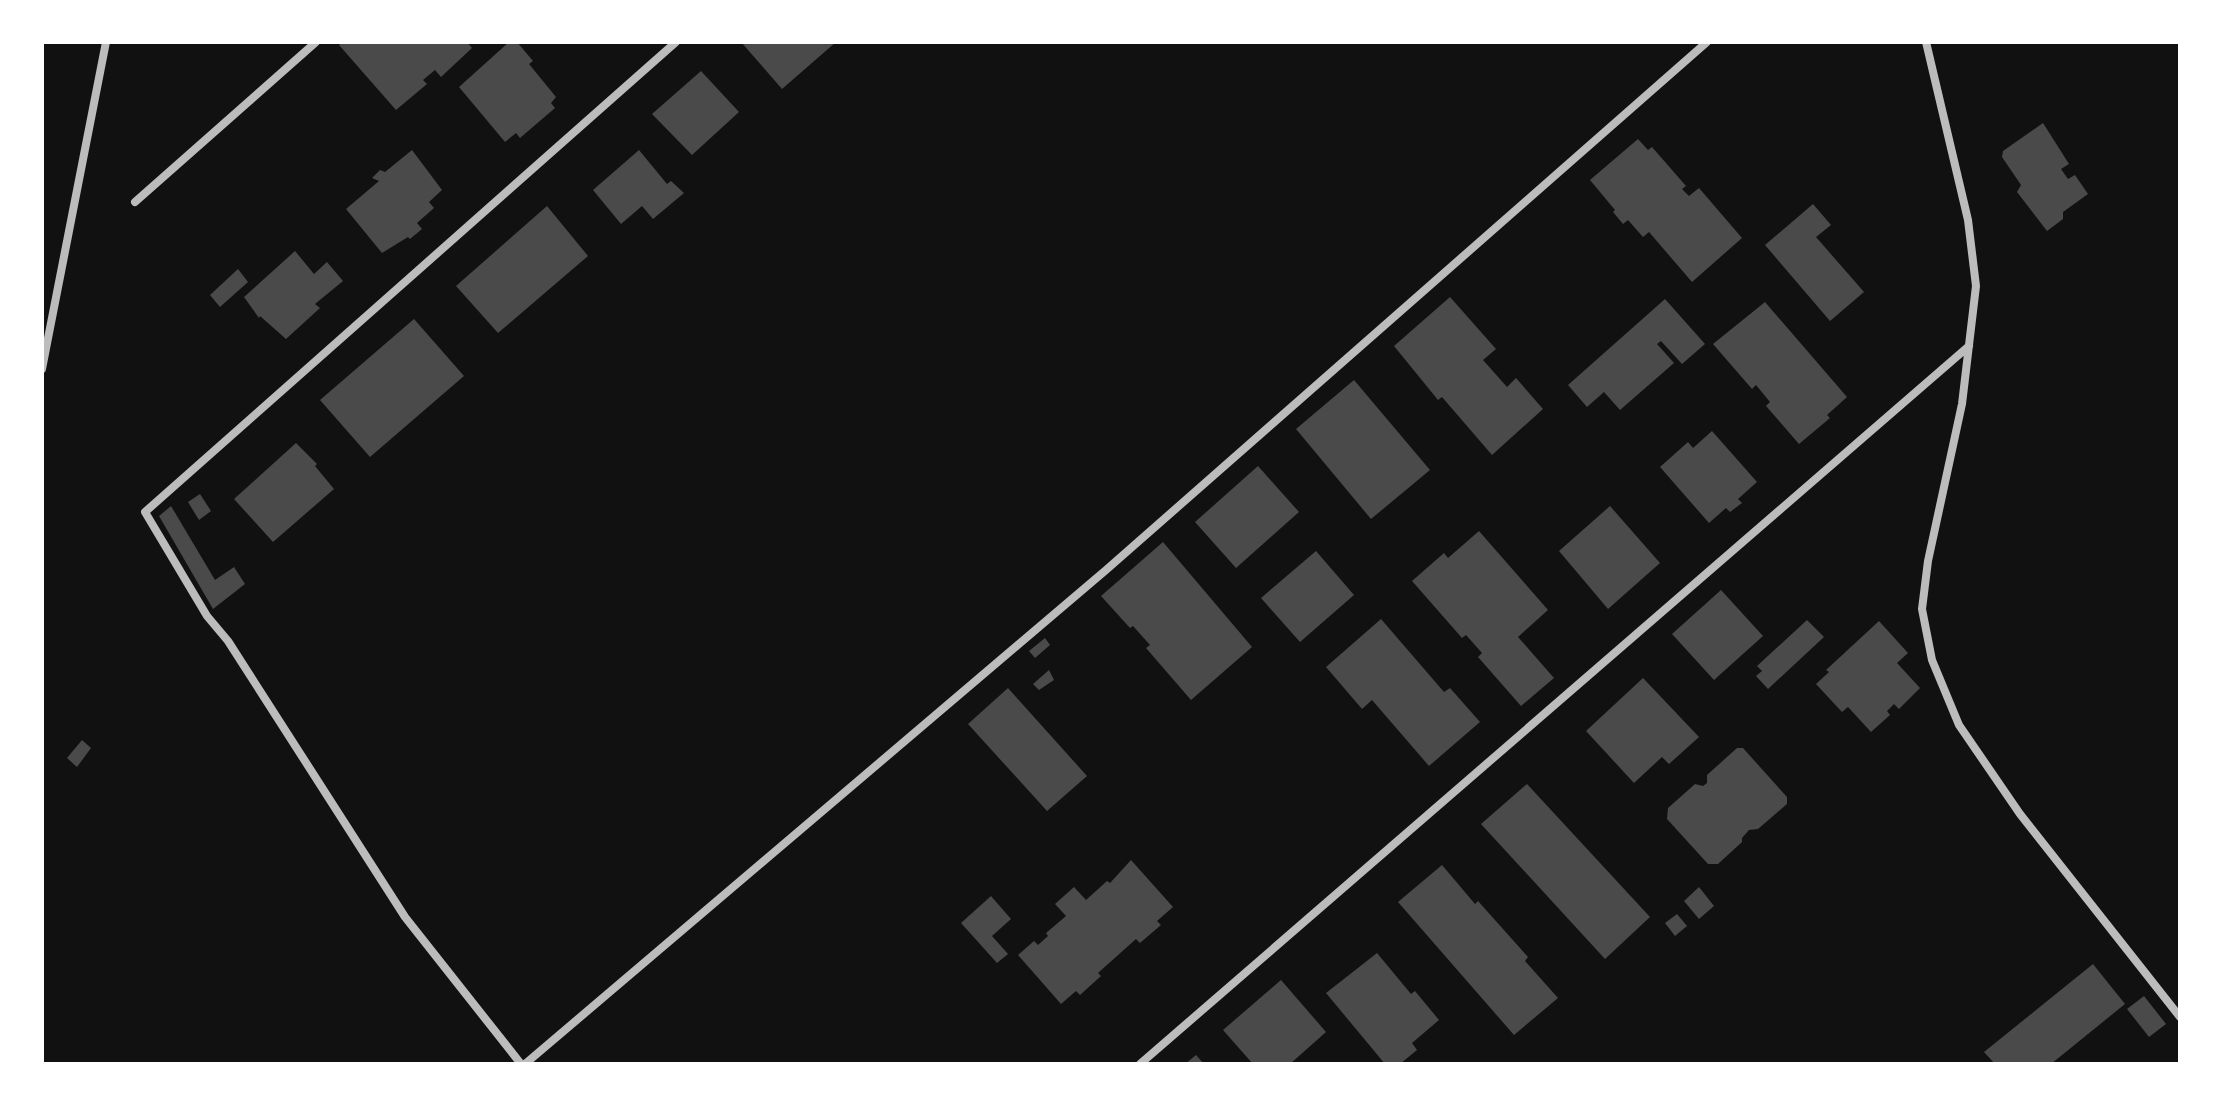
<svg xmlns="http://www.w3.org/2000/svg" width="2222" height="1106" font-family="Quicksand,sans-serif">
<style>
.building{fill:#4a4a4a}
.lines{fill:none;stroke-linecap:round;stroke-linejoin:round}
.minor{stroke:#bcbcbc;stroke-width:8}
</style>
<rect width="100%" height="100%" fill="#111"/>
<!-- building -->
<path class="building" d="M342 42H467L472 48 441 77 435 70 423 80 427 84 396 110 339 45Z
M509 42H517L533 61 529 64 556 97 551 103 555 108 520 138 516 133 505 142 459 87Z
M741 42H836L782 89Z
M701 71 739 112 692 155 652 114Z
M2043 123 2069 164 2061 169 2068 179 2075 175 2088 194 2063 212V219L2047 231 2017 192 2021 185 2002 157 2003 151Z
M1638 139 1648 150 1652 147 1686 186 1682 189 1689 196 1699 188 1742 238 1692 282 1649 232 1643 237 1628 220 1623 224 1613 212 1615 210 1590 180Z
M412 150 442 190 429 202 434 208 417 223 422 229 410 239 408 237 382 253 346 209 379 181 372 178 380 170 385 172Z
M639 150 667 184 671 181 684 193 653 219 642 206 621 224 593 190Z
M1813 204 1831 225 1816 237 1864 292 1830 321 1765 245Z
M547 206 588 256 498 333 456 286Z
M295 251 314 274 327 262 343 281 315 304 320 308 286 339 260 316 259 318 244 297Z
M238 269 248 282 220 307 210 295Z
M1450 297 1496 349 1483 360 1507 387 1516 378 1543 409 1492 455 1442 397 1438 400 1394 346Z
M1665 299 1705 344 1682 364 1661 341 1657 344 1674 363 1620 410 1604 392 1587 407 1568 385Z
M1765 302 1847 397 1827 415 1830 418 1799 444 1766 406 1770 402 1756 385 1752 389 1713 344Z
M414 319 464 376 370 457 320 400Z
M1354 380 1430 470 1371 519 1296 429Z
M1712 431 1757 482 1738 499 1742 503 1730 512 1726 508 1709 523 1660 467 1688 442 1693 448Z
M296 443 317 464 315 466 334 489 273 542 234 499Z
M1258 466 1299 512 1236 568 1195 522Z
M200 494 211 511 199 520 188 502Z
M171 506 215 580 234 567 245 584 213 609 159 516Z
M1610 506 1660 563 1608 609 1559 551Z
M1479 531 1548 610 1518 637 1554 678 1521 706 1478 657 1482 653 1466 635 1462 638 1412 581 1444 553 1448 558Z
M1163 542 1252 647 1191 700 1146 648 1150 645 1133 626 1130 628 1101 596Z
M1316 551 1354 595 1300 642 1261 598Z
M1721 590 1763 636 1714 680 1672 634Z
M1381 619 1444 692 1450 688 1480 722 1429 766 1372 700 1362 709 1326 667Z
M1807 620 1824 637 1768 689 1756 676 1762 671 1757 666Z
M1879 621 1908 653 1897 663 1920 688 1899 709 1894 704 1887 711 1890 715 1871 732 1848 707 1842 712 1816 684 1829 672 1826 670Z
M1045 638 1050 645 1035 658 1029 651Z
M1049 670 1054 680 1039 690 1033 684Z
M1643 678 1699 737 1669 764 1662 757 1634 783 1586 731Z
M1008 688 1087 776 1047 811 968 724Z
M82 740 91 748 77 767 67 758Z
M1737 748H1743L1787 797V804L1758 829 1749 830 1742 838V842L1718 864H1708L1667 819 1668 808 1695 784 1703 786 1707 783V775Z
M1527 784 1650 917 1605 959 1481 824Z
M1131 860 1173 907 1157 921 1161 925 1140 943 1136 939 1098 973 1101 976 1080 995 1076 991 1061 1004 1018 955 1034 941 1038 945 1048 936 1046 933 1066 916 1055 904 1074 887 1086 900 1107 881 1110 883Z
M1442 865 1475 904 1478 901 1528 957 1525 961 1558 998 1514 1035 1398 902Z
M1699 887 1714 906 1699 919 1684 901Z
M991 896 1011 919 992 936 1008 954 997 963 961 923Z
M1677 914 1687 926 1675 936 1665 923Z
M1377 953 1411 994 1415 991 1439 1020 1412 1043 1417 1050 1400 1064H1385L1326 993Z
M2093 964 2125 1004 2051 1064H1995L1984 1052Z
M1281 980 1326 1032 1290 1064H1253L1223 1030Z
M2144 996 2166 1024 2149 1037 2127 1009Z
M1196 1055 1204 1064H1185Z"/>
<g class="lines">
<!-- minor -->
<path class="minor" d="M1926 42 1968 220 1976 286 1962 404 1928 561 1922 609 1932 660 1959 725 2020 814 2180 1017
M135 202 316 42
M42 369 106 42
M521 1064 405 917 228 641 207 616 145 512 676 42
M525 1064 1106 570 1707 42
M1140 1064 1969 346"/>
</g>
<!-- border -->
<rect width="2222" height="1106" fill="none" stroke="#ffffff" stroke-width="88"/>
</svg>
